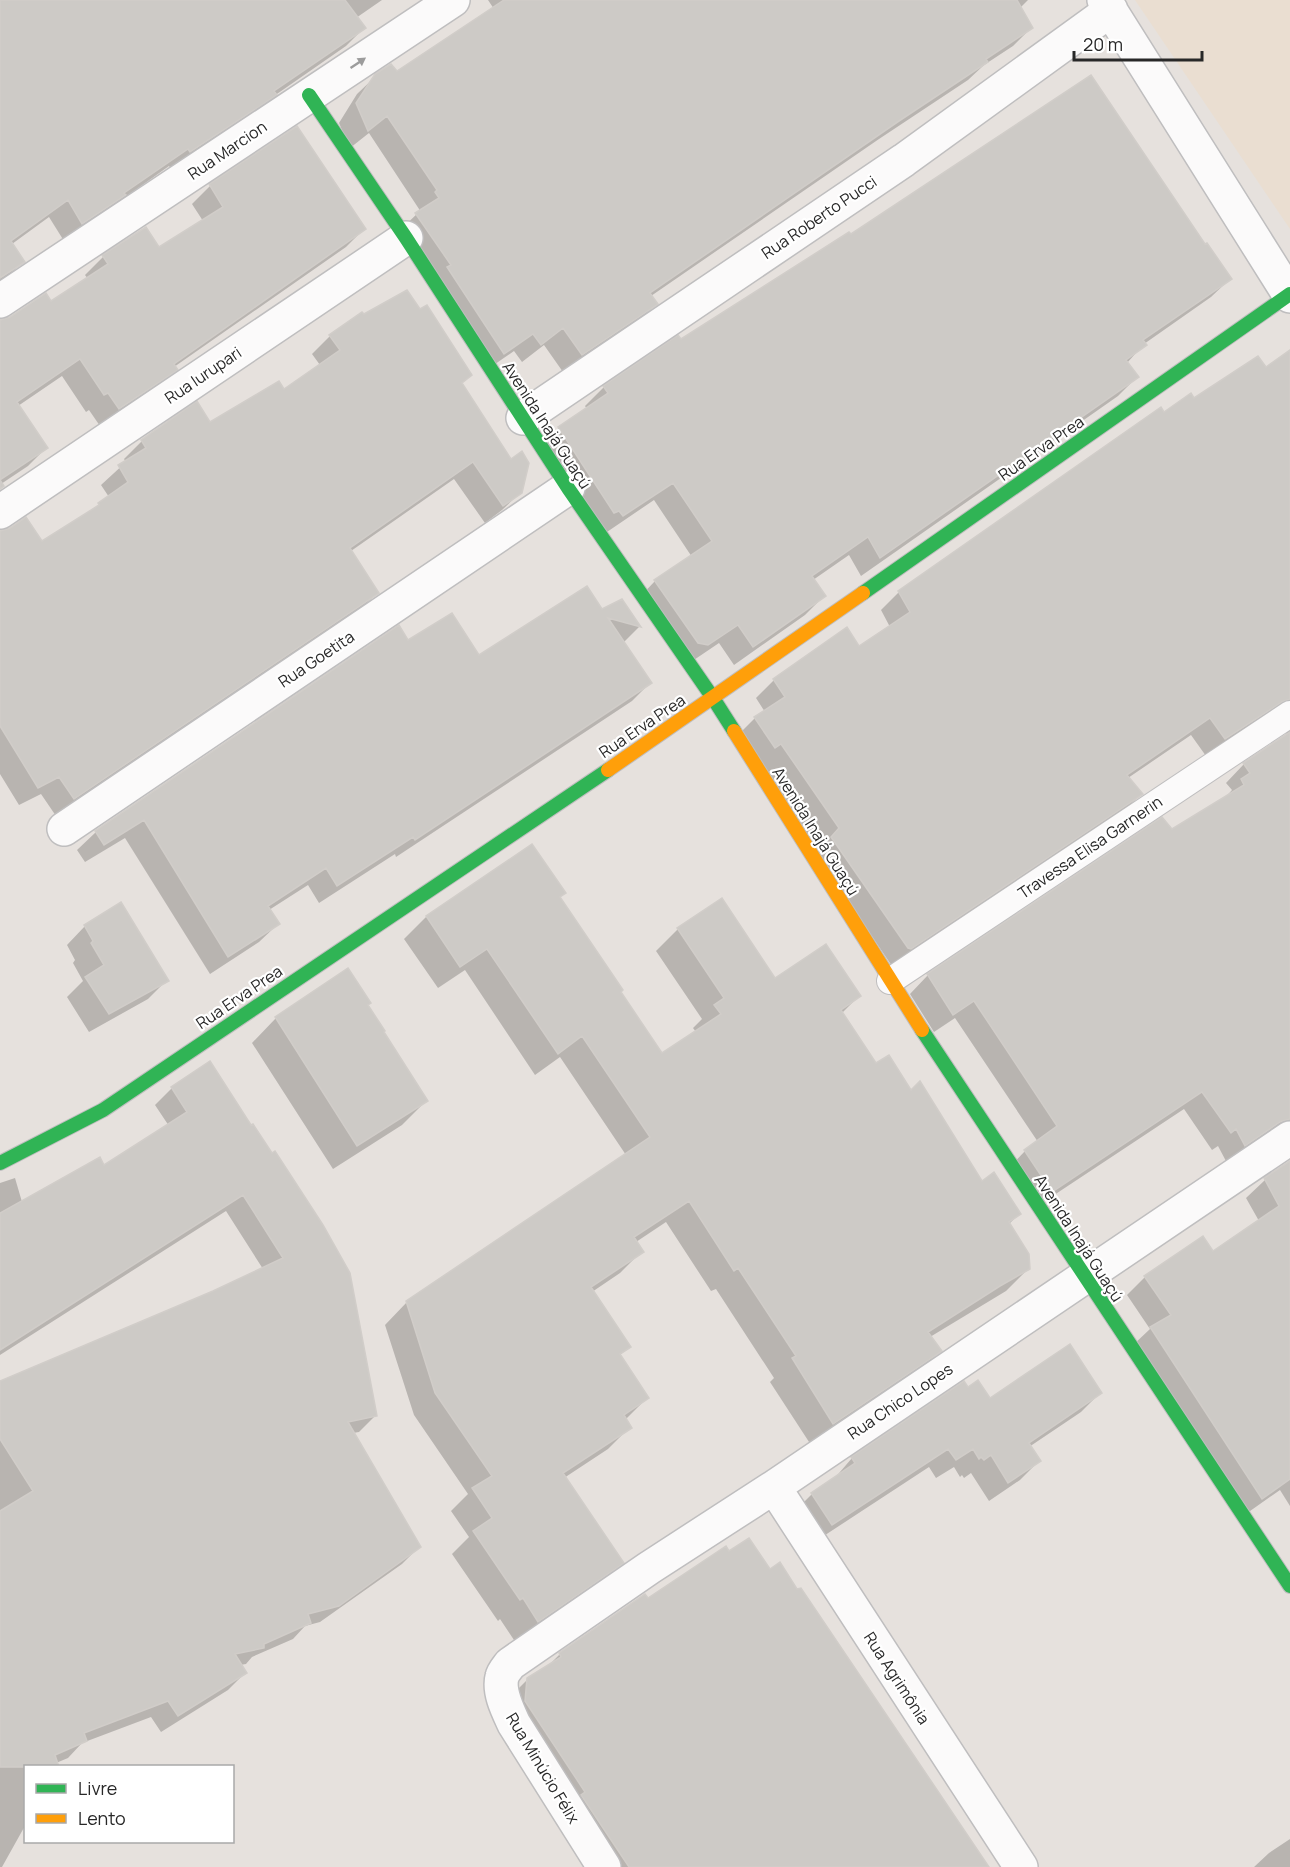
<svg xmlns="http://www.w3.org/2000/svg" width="1290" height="1867" font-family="Manrope,sans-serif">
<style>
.education{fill:#eaded1}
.shadow{fill:#0003}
.building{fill:#cdcac6;stroke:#d1cdc9;stroke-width:1.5}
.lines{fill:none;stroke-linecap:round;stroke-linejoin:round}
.lane-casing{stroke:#bfbebf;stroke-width:28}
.street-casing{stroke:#bfbebf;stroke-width:36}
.fast-casing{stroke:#bfbebf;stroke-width:16}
.slow-casing{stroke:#bfbebf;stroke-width:16}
.lane{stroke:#fbfafa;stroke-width:26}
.street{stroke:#fbfafa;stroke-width:33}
.fast{stroke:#30b455;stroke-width:14}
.slow{stroke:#ff9f0a;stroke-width:14}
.oneway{fill:#9c9c9c}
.labels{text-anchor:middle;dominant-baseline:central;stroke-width:4.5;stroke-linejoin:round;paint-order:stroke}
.street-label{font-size:16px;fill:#282828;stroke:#fff}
</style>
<rect width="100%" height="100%" fill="#e6e1dd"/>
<!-- education -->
<path class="education" d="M1135 0H1290V229Z"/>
<!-- shadow -->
<path class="shadow" d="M0 0H382L356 18 364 28 346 46 274 96 257 113 171 169 169 166 64 241 49 217 12 244 23 262 0 283Z
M488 0H1028L1020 8 1031 28 1013 46 984 65 968 80 879 139 651 296 656 304 638 322 563 372 544 345 522 362 514 351 485 371 398 232 419 212V209L369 133 350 148 339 123 357 94 376 76 397 74 494 9Z
M210 186 364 229 346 247 174 367 176 369 158 387 100 426 89 410 86 412 62 376 18 406 46 448 28 466 1 484 0 489V321L50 303 88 279 85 275 103 257 158 249 203 221 192 204Z
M851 236 1204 246 1230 279 1211 297 1144 344 1127 363 1137 377 1118 396 861 576 849 555 813 580 824 596 805 615 734 665 719 643 688 664 637 600 655 581 692 557 654 500 604 534 541 447 559 428 587 409 585 406 604 387Z
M330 336 471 375 461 384 521 492 502 510 485 523 454 479 351 551 377 593 359 611 56 816 41 794 19 805 0 774V532L42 543 91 512 109 497 101 485 126 462 124 459 142 441 210 424 283 391 320 365 312 354Z
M1266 369 1290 378V1153L1227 1163 1218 1146 1212 1150 1184 1109 1033 1209 1007 1170 1025 1151 1038 1142 955 1018 934 1032 910 994 928 975 1224 799 1232 790 1226 783 1244 764 1287 736 1284 724 1206 756 1191 735 1128 778 1141 794 1123 812 892 966 737 736 755 718 765 712 756 698 774 680 858 648 890 627 881 610 899 592 1164 414Z
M621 600 639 627 623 643 650 683 632 701 396 857 395 854 319 903 308 885 269 910 278 924 259 942 210 974 125 838 85 862 77 850 96 832 408 642 479 657 602 611Z
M532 846 564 893 559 898 661 1055 696 1032 693 1028 702 1019 656 951 678 929 774 980 859 996 842 1013 876 1066 911 1092 982 1183 1019 1214 1009 1224 1028 1269 1006 1291 930 1337 940 1351 918 1373 811 1445 770 1382 774 1378 716 1289 711 1291 666 1222 636 1242 642 1251 620 1273 592 1292 629 1347 619 1356 647 1398 625 1420 630 1427 608 1449 564 1478 622 1562 600 1584 516 1643 500 1619 498 1621 452 1554 469 1537 451 1511 468 1494 414 1415 385 1325 407 1302 626 1155 560 1057 535 1075 465 970 438 988 404 939 426 917Z
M85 926 167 980 148 999 89 1032 67 997 83 981 73 963 75 960 67 945Z
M347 970 382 1033 426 1101 402 1125 333 1169 252 1043 276 1018Z
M209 1063 376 1415 359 1432 353 1433 419 1547 402 1564 320 1622 305 1626 293 1639 252 1657 246 1664 240 1665 245 1673 228 1690 161 1732 151 1717 82 1743 68 1758 56 1763 26 1766V1824L2 1867H0V1382L214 1292 263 1269 226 1211 0 1355V1183L15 1178 22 1202 104 1167 169 1126 155 1105 172 1088Z
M1290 1161V1506L1280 1490 1243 1516 1132 1346 1150 1329 1127 1295 1145 1277 1212 1253 1259 1221 1246 1198 1265 1180Z
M967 1389 990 1400 1100 1393 1081 1412 1029 1447 1039 1461 1020 1480 989 1501 971 1473 964 1478 962 1475 960 1477 954 1467 936 1478 929 1467 813 1543 793 1513 812 1494 834 1479 852 1458Z
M560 1654 988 1867H598L509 1698 528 1679 546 1668Z
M1290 1839V1867H1254L1269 1853Z"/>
<!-- building -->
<path class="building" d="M0 0H345L366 28 274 91 277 95 190 152 188 149 124 193 126 195 82 224 68 200 11 241 25 262 0 278Z
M504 0H1017L1033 28 986 59 988 62 899 121 650 293 658 304 582 355 563 328 541 345 533 334 504 354 447 267 451 265 415 213 439 198 435 192 437 190 387 116 368 131 356 103 375 74 391 64 397 71Z
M1091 75 1205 244 1207 243 1232 279 1143 340 1147 345 1126 360 1139 377 880 558 868 537 812 576 826 596 753 647 738 625 708 645 698 643 654 580 712 541 673 483 623 516 619 511 614 513 558 427 608 393 603 386 678 335 681 339 849 232 851 234Z
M297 126 366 229 174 364 178 370 119 409 108 393 104 395 80 359 17 402 48 448 0 480 4 486 0 489V320L10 317 46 293 51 301 108 264 102 255 146 227 159 247 223 207 209 184Z
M407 290 420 309 427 305 472 375 462 383 511 459 522 451 529 463 522 493 503 506 473 462 350 548 379 593 74 799 59 777 38 788 0 726V531L10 528 26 517 42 541 99 505 98 503 128 482 118 465 146 448 141 440 197 401 210 422 279 381 284 389 340 350 329 335 362 312 364 314Z
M1290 350V699L1282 702 1225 739 1210 718 1127 775 1143 794 911 949 908 948 831 837 839 828 781 744 775 748 754 717 785 697 773 679 847 627 859 646 910 612 898 591 1161 407 1164 412 1191 393 1194 398 1258 356 1266 367Z
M587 586 602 609 622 599 641 627 608 618 652 683 415 840 413 837 337 886 326 868 268 906 280 924 228 957 144 820 104 845 95 831 399 625 408 640 452 613 479 655Z
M1290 732V1119L1280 1122 1245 1146 1236 1129 1231 1133 1202 1092 1052 1192 1024 1150 1057 1126 974 1001 953 1015 927 974 1162 817 1172 829 1244 785 1241 779 1250 773 1243 763Z
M532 844 566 893 560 897 623 990 621 992 662 1053 721 1014 714 1005 724 998 677 928 722 898 775 978 826 944 861 996 841 1010 876 1063 889 1055 911 1090 920 1081 982 1181 994 1172 1021 1214 1009 1222 1029 1254 1030 1269 1000 1286 928 1332 942 1351 833 1424 792 1358 796 1356 738 1268 734 1271 689 1201 634 1237 644 1252 591 1287 631 1347 620 1354 649 1398 624 1415 632 1428 563 1473 624 1563 538 1622 523 1598 520 1600 473 1531 492 1518 472 1488 492 1476 435 1393 406 1301 650 1137 582 1036 558 1054 487 949 460 967 426 916Z
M121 902 169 981 109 1014 85 977 104 965 91 943 93 941 84 925Z
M348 968 371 1003 368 1005 385 1031 384 1032 428 1101 357 1146 275 1017Z
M210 1061 251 1125 253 1124 272 1153 275 1151 323 1225 350 1273 377 1416 348 1422 421 1547 339 1606 308 1614 311 1623 264 1644V1648L235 1654 247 1673 178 1716 168 1701 84 1733 87 1741 55 1755 59 1767H0V1511L33 1491 0 1439V1381L213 1291 283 1258 243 1195 0 1350V1213L100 1157 104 1165 187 1112 171 1087Z
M1290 1161V1479L1262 1499 1150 1327 1171 1315 1144 1276 1203 1236 1213 1251 1279 1206 1264 1178Z
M1070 1344 1102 1393 1029 1443 1041 1461 1008 1483 991 1455 984 1460 981 1457 979 1459 973 1449 956 1460 948 1449 832 1525 811 1493 855 1463 851 1457 964 1381 968 1387 978 1380 990 1398Z
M749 1538 770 1569 780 1562 797 1589 801 1588 989 1867H629L581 1795 585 1792 525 1701 527 1678 561 1657 559 1653 645 1594 648 1598 726 1546 729 1551Z"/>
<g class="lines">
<defs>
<path id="lane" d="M890 981 1290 714"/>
<path id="street" d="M1104 0 1290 296
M0 301 453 0
M523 418 904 160 1111 10
M0 512 406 238
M64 829 568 488
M774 1487 1021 1867
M604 1867 514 1724C508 1711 498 1692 502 1677 503 1672 508 1667 510 1664L649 1568 774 1487 1290 1138"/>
<path id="fast" d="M309 95 406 238 568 488 713 698 734 731
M863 593 1290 294
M922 1030 1290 1586
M0 1163 103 1110 608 770"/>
<path id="slow" d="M734 731 922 1030
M608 770 863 593"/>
</defs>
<!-- lane casing -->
<use href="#lane" class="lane-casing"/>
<!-- street casing -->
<use href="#street" class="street-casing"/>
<!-- fast casing -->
<use href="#fast" class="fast-casing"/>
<!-- slow casing -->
<use href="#slow" class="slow-casing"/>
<!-- lane -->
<use href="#lane" class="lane"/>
<!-- street -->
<use href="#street" class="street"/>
<!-- fast -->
<use href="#fast" class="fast"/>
<!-- slow -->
<use href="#slow" class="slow"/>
</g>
<!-- one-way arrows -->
<defs><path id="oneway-solid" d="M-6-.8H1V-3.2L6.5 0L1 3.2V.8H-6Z" transform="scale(1.5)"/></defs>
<use class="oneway" href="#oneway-solid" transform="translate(358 63) rotate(-34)"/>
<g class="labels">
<!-- street labels -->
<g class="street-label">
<text transform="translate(227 150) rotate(-34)">Rua Marcion</text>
<text transform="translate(819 217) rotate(-34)">Rua Roberto Pucci</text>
<text transform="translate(203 375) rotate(-34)">Rua Iurupari</text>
<text transform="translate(547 425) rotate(57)">Avenida Inajá Guaçú</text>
<text transform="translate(1041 448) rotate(-35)">Rua Erva Prea</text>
<text transform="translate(316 659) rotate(-34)">Rua Goetita</text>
<text transform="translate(642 726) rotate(-34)">Rua Erva Prea</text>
<text transform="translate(816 831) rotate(58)">Avenida Inajá Guaçú</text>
<text transform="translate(1090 847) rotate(-34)">Travessa Elisa Garnerin</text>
<text transform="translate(239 997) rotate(-34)">Rua Erva Prea</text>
<text transform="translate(1079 1238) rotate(57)">Avenida Inajá Guaçú</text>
<text transform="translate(900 1401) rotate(-34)">Rua Chico Lopes</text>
<text transform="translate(897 1678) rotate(57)">Rua Agrimônia</text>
<text transform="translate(543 1768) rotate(59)">Rua Minúcio Félix</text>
</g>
</g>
<!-- legend -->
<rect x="24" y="1765" width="210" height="78" fill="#ffffff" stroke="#a9a9a9" stroke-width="1.5"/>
<rect x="36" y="1784" width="30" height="9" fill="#30b455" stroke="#a9a9a9" stroke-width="1.5"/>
<text x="78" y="1795" font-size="18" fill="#282828">Livre</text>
<rect x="36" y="1814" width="30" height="9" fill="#ff9f0a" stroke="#a9a9a9" stroke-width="1.5"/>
<text x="78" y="1825" font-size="18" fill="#282828">Lento</text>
<!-- scale -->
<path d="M1074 51v9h128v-9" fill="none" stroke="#282828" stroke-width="3"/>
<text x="1083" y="51" font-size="18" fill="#282828" stroke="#ffffff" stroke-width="4.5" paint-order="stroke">20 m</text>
</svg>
